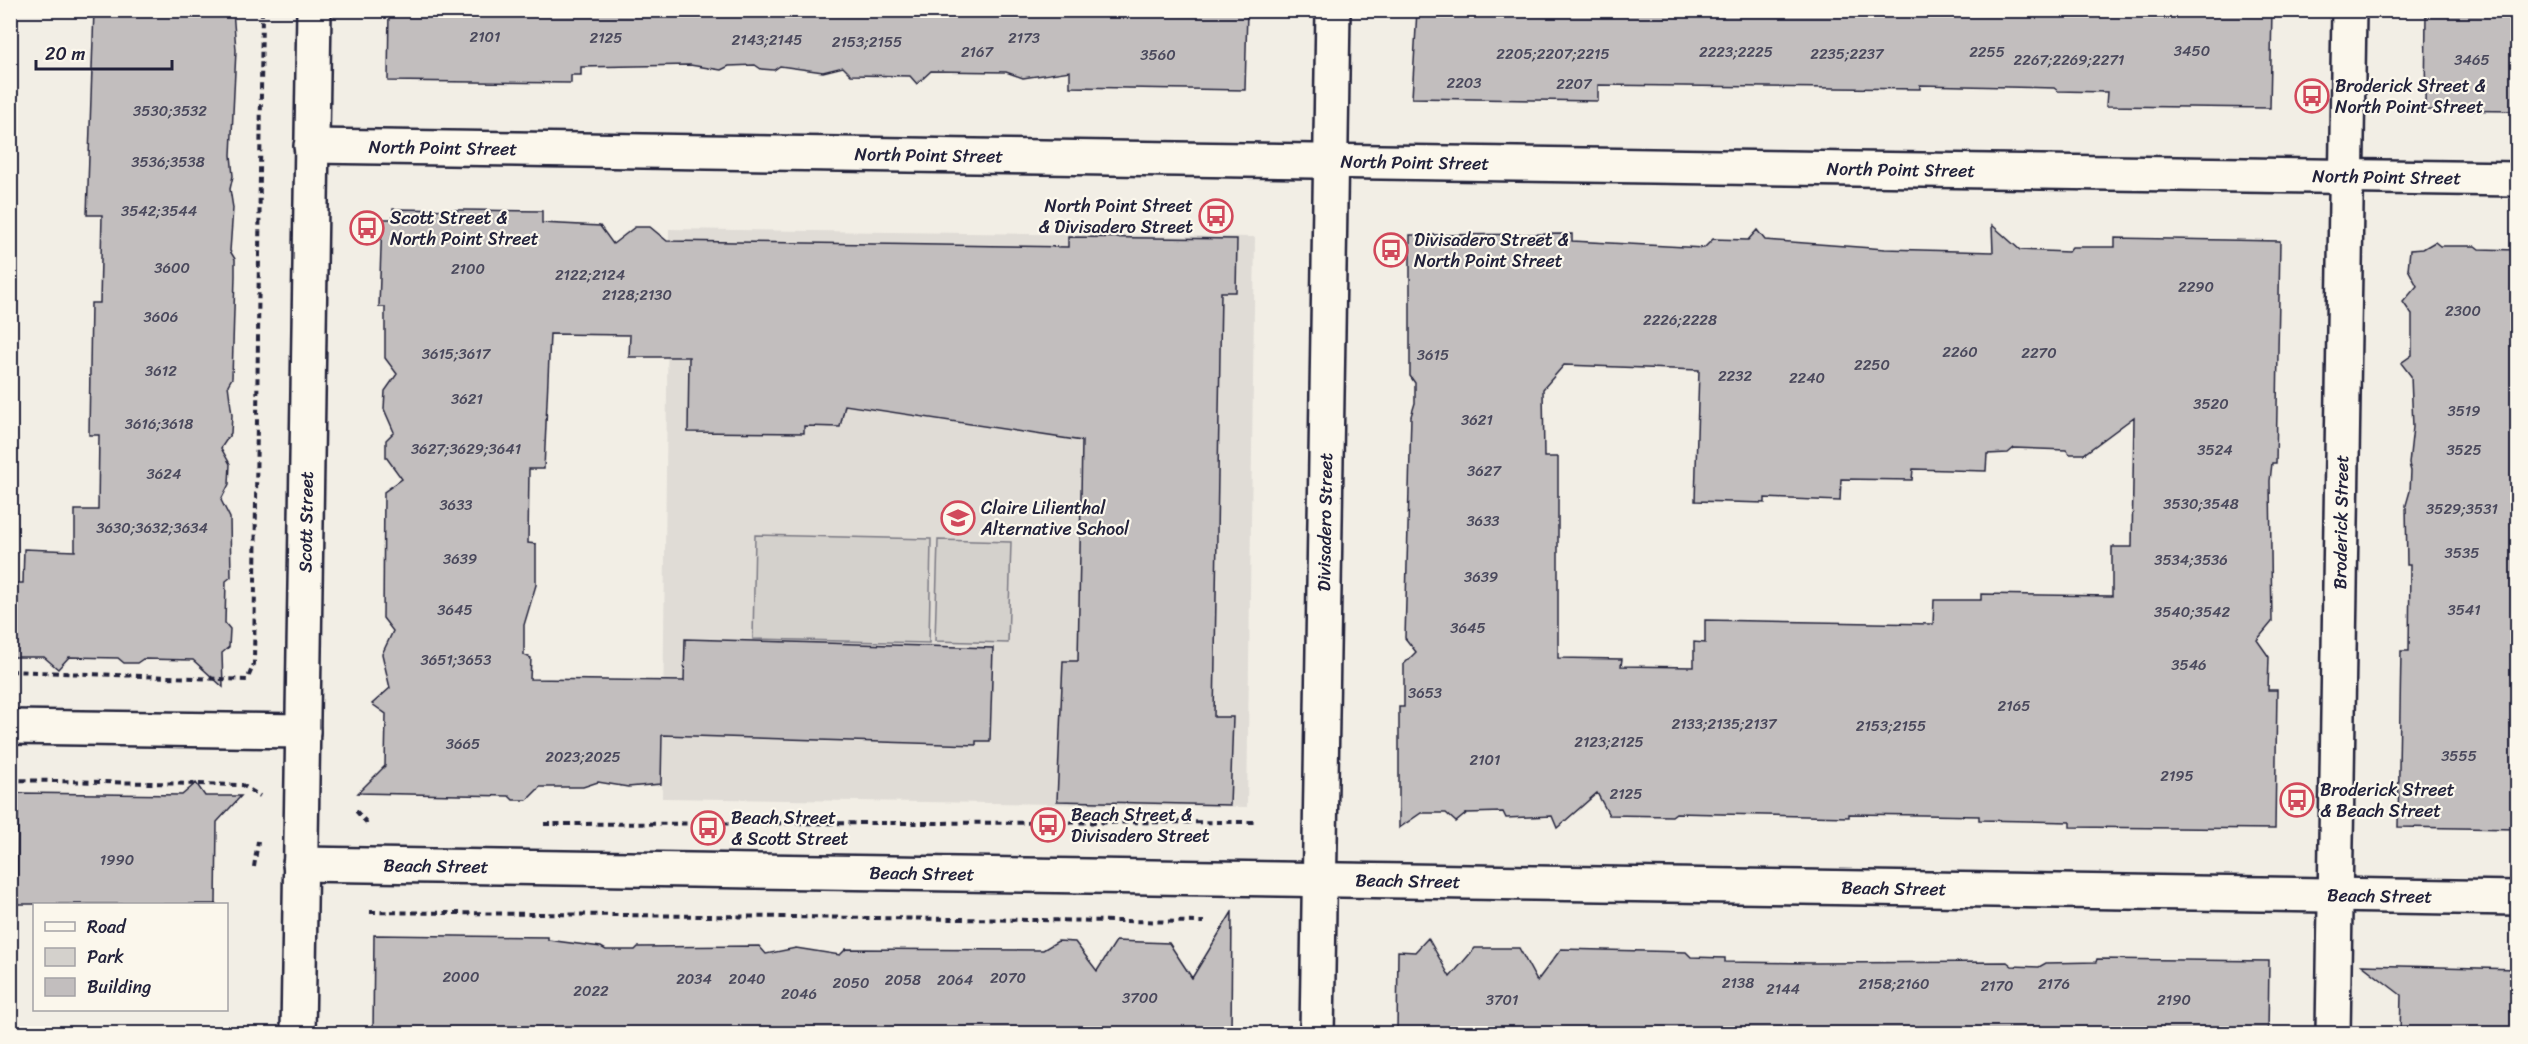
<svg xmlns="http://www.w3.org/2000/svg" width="2528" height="1044" font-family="Sriracha,sans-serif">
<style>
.built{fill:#e0dcd6}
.green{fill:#d4d1cc;stroke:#7b7a84;stroke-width:1.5}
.building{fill:#c2bebe;stroke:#22223b;stroke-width:1.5;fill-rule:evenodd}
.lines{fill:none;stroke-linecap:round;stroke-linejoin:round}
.street-casing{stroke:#22223b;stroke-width:38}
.secondary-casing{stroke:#22223b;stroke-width:38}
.path{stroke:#22223b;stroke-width:4;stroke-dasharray:6 4.5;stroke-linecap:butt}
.street{stroke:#fbf7ec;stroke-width:33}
.secondary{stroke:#fbf7ec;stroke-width:33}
.labels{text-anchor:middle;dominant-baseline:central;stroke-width:4.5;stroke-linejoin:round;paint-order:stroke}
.number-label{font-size:15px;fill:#4a495c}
.poi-label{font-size:18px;fill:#22223b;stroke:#fbf7ec;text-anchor:start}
.street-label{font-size:18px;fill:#22223b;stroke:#fbf7ec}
</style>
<rect width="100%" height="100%" fill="#f2eee5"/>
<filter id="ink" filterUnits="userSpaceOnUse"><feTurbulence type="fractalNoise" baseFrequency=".0167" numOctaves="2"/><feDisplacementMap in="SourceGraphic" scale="12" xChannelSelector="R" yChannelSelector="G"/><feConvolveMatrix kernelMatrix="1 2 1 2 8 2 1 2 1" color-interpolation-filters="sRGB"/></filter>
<g filter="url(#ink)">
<!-- built -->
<path class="built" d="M669 229 1255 237 1247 807 662 798Z"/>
<!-- green -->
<path class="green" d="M755 535 931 539 929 643 753 639Z
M938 540 1011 542 1008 643 935 641Z"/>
<!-- building -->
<path class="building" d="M94 10H233L236 50 231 155 233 176 230 189 233 208 230 251 235 259V276L232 378 228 385 232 415 231 433 221 448 230 464 229 484 221 500 230 518 231 577 226 581 225 623 230 629 229 647 222 653 223 687 193 660 143 659 137 663H124L118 658 69 657 58 669 44 657H10V583H23L24 549 75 551V510H98L99 435H89L91 303H100L102 215H87Z
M389 10H1247L1245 90 1070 87V71L1023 78 1006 72 931 71 917 84 910 76 851 75 843 67 823 72 780 66 774 70 761 69 755 65 729 66 721 70 690 65 581 67V75H571V83L388 81Z
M1417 10H2272L2270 108 2106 106 2107 92 2058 91 2054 88 1920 85V89L1598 85V101L1412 98Z
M2426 11H2517V111L2425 110Z
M393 209 542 211V223L600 226 613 244 635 227H650L667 241 1068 247V237L1237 239 1236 292H1221L1214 717H1233L1230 805 1057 801 1063 661H1078L1082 441 845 405 840 427 804 426V433L688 432 689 357H629L630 335 550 334 544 469H529L528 543 536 544V585L524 625V655L531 658 530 679 684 681 685 639 993 648 990 741H976V745L662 735 661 784 628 787 598 782 583 787H540L527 800H513L509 796 358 793 385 766 386 714 372 704 390 688 382 654 393 631 383 618 384 492 402 479 386 457V440L394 432 384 409 385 391 397 374 385 358V307H379L382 219H393Z
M1992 225 2020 250 2068 252 2072 247H2115V238L2280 241 2276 463H2272L2270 481 2272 622 2257 640 2269 657 2268 690H2277L2275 829 2070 827V822L1979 820V816L1923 815 1849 814V817L1676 813 1672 816 1609 815 1597 793 1557 828 1552 816 1506 818 1503 812 1467 813 1456 822 1446 813H1421L1399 828V707H1404V664L1416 652 1405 638 1411 416 1415 403V383L1410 376V235L1572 234V241L1704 248 1713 239 1748 240 1757 230 1765 240 1885 249 1993 252ZM1564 365 1699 370 1695 501 1765 503V498L1840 501 1841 479 1912 480 1913 469 1986 471 1987 454 2008 453 2014 448 2066 450 2070 454H2084L2134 417 2132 547H2112V596L1981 594V600H1934L1933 624 1705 620V643L1694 642V667L1621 666 1622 659 1558 658V457H1544L1543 389Z
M2435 242 2440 246H2475L2479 249 2517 250V829L2398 827 2401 651H2409L2410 565H2407L2406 505 2410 491 2411 471 2409 464 2413 427 2411 376 2401 363 2412 355V315L2403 302 2417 286 2408 269 2410 250 2423 249Z
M196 783 205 796H241L217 822 216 904H17L18 793 182 795Z
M1232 912 1231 1034H373L374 935 548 937V940L601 947 606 950H635L638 947 759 946 766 954 796 948 840 955 846 949 1043 950 1058 941 1075 942 1097 971 1116 941 1169 943 1192 978Z
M1428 938 1450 977 1475 948H1519L1537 981 1561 949 1686 952 1691 957 1725 958V962L1812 963 2007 962 2012 966 2039 967 2046 963 2096 962 2097 959 2269 961 2268 1034H1397L1398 951 1415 952Z
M2362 965 2517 969V1034H2400L2401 995Z"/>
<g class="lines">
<defs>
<g id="street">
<path id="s1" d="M311 146 2518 179"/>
<path d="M10 727 303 731"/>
<path id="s2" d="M300 864 2518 898"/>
<path id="s3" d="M298 1034 314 10"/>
<path id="s4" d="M2333 1034 2349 10"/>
</g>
<g id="secondary">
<path id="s5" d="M1317 1034 1333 10"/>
</g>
</defs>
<!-- street casing -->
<use href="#street" class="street-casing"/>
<!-- secondary casing -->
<use href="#secondary" class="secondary-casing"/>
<!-- path -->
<path class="path" d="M10 671 247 680 254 664 262 10
M10 780 242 785 260 796
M356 811 368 824
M544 824 1257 822
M254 867 258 841
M370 912 1204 922"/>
<!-- street -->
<use href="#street" class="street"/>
<!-- secondary -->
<use href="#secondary" class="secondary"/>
</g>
</g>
<!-- icons -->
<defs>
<symbol id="bus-ring" viewBox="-11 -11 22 22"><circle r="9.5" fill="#fbf7ec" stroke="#d1495b" stroke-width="1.5"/><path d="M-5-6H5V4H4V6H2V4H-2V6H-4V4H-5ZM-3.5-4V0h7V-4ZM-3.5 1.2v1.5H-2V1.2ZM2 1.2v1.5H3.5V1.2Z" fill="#d1495b"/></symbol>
<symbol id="school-ring" viewBox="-11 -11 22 22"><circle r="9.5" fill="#fbf7ec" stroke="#d1495b" stroke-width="1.5"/><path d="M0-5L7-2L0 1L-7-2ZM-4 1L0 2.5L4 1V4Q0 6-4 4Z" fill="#d1495b"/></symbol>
</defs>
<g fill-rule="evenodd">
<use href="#bus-ring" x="2293" y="77" width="38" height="38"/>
<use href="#bus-ring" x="1197" y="197" width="38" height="38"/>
<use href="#bus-ring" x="348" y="209" width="38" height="38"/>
<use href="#bus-ring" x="1372" y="231" width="38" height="38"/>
<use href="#school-ring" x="939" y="499" width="38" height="38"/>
<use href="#bus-ring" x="2278" y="781" width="38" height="38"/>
<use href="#bus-ring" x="1029" y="806" width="38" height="38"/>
<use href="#bus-ring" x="689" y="809" width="38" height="38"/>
</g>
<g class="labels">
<!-- number labels -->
<g class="number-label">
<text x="485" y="37">2101</text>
<text x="606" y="38">2125</text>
<text x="1024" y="38">2173</text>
<text x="767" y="40">2143;2145</text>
<text x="867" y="42">2153;2155</text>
<text x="2192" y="51">3450</text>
<text x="977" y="52">2167</text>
<text x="1736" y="52">2223;2225</text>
<text x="1987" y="52">2255</text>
<text x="1553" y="54">2205;2207;2215</text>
<text x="1847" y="54">2235;2237</text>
<text x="1158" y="55">3560</text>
<text x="2069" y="60">2267;2269;2271</text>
<text x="2472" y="60">3465</text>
<text x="1464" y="83">2203</text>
<text x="1574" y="84">2207</text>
<text x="170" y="111">3530;3532</text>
<text x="168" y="162">3536;3538</text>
<text x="159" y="211">3542;3544</text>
<text x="172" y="268">3600</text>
<text x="468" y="269">2100</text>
<text x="590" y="275">2122;2124</text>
<text x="2196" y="287">2290</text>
<text x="637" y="295">2128;2130</text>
<text x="2463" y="311">2300</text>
<text x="161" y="317">3606</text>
<text x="1680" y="320">2226;2228</text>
<text x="1960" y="352">2260</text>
<text x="2039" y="353">2270</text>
<text x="456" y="354">3615;3617</text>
<text x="1433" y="355">3615</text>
<text x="1872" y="365">2250</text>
<text x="161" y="371">3612</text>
<text x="1735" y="376">2232</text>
<text x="1807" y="378">2240</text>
<text x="467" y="399">3621</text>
<text x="2211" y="404">3520</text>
<text x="2464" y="411">3519</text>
<text x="1477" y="420">3621</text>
<text x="159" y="424">3616;3618</text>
<text x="466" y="449">3627;3629;3641</text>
<text x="2215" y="450">3524</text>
<text x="2464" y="450">3525</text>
<text x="1484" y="471">3627</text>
<text x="164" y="474">3624</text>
<text x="2201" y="504">3530;3548</text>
<text x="456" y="505">3633</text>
<text x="2462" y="509">3529;3531</text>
<text x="1483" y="521">3633</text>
<text x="152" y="528">3630;3632;3634</text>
<text x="2462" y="553">3535</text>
<text x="460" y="559">3639</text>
<text x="2191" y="560">3534;3536</text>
<text x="1481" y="577">3639</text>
<text x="455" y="610">3645</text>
<text x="2464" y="610">3541</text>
<text x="2192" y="612">3540;3542</text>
<text x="1468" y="628">3645</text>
<text x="456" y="660">3651;3653</text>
<text x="2189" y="665">3546</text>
<text x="1425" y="693">3653</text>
<text x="2014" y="706">2165</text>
<text x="1724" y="724">2133;2135;2137</text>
<text x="1891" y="726">2153;2155</text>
<text x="1609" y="742">2123;2125</text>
<text x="463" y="744">3665</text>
<text x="2459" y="756">3555</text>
<text x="583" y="757">2023;2025</text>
<text x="1485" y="760">2101</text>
<text x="2177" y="776">2195</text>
<text x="1626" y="794">2125</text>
<text x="117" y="860">1990</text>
<text x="461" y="977">2000</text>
<text x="1008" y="978">2070</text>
<text x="694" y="979">2034</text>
<text x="747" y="979">2040</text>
<text x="903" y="980">2058</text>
<text x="955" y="980">2064</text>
<text x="851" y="983">2050</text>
<text x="1738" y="983">2138</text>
<text x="1894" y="984">2158;2160</text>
<text x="2054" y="984">2176</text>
<text x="1997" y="986">2170</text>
<text x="1783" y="989">2144</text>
<text x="591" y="991">2022</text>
<text x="799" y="994">2046</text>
<text x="1140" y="998">3700</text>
<text x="1502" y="1000">3701</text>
<text x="2174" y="1000">2190</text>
</g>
<!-- poi labels -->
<g class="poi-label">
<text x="2335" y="86">Broderick Street &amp;<tspan x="2335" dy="21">North Point Street</tspan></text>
<text x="1193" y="206" text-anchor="end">North Point Street<tspan x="1193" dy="21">&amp; Divisadero Street</tspan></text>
<text x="390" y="218">Scott Street &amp;<tspan x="390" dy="21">North Point Street</tspan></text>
<text x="1414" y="240">Divisadero Street &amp;<tspan x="1414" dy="21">North Point Street</tspan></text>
<text x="981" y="508">Claire Lilienthal<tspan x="981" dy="21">Alternative School</tspan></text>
<text x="2320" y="790">Broderick Street<tspan x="2320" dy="21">&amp; Beach Street</tspan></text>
<text x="1071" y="815">Beach Street &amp;<tspan x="1071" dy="21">Divisadero Street</tspan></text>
<text x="731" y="818">Beach Street<tspan x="731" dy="21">&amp; Scott Street</tspan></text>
</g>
<!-- street labels -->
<g class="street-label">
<text stroke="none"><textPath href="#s1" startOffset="132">North Point Street</textPath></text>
<text stroke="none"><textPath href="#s1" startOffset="618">North Point Street</textPath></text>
<text stroke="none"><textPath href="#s1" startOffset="1104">North Point Street</textPath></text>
<text stroke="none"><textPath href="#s1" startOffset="1590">North Point Street</textPath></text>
<text stroke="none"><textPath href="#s1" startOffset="2076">North Point Street</textPath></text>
<text stroke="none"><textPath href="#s3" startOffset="512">Scott Street</textPath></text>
<text stroke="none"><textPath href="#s5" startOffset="512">Divisadero Street</textPath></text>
<text stroke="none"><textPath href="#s4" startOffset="512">Broderick Street</textPath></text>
<text stroke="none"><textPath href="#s2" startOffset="136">Beach Street</textPath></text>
<text stroke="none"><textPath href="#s2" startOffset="622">Beach Street</textPath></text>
<text stroke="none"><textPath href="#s2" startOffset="1108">Beach Street</textPath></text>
<text stroke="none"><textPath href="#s2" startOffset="1594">Beach Street</textPath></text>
<text stroke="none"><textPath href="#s2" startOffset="2080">Beach Street</textPath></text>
</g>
</g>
<!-- margin -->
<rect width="2528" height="1044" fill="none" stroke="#fbf7ec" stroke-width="36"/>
<rect x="18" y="18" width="2492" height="1008" fill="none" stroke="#22223b" stroke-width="2" filter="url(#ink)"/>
<!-- legend -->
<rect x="33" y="903" width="195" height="108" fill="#fbf7ec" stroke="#a4a2a5" stroke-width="1.5"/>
<rect x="45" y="922" width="30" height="9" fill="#fbf7ec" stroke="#a4a2a5" stroke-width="1.5"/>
<text x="87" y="933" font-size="18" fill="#22223b">Road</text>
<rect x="45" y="948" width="30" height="18" fill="#d4d1cc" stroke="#a4a2a5" stroke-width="1.5"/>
<text x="87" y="963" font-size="18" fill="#22223b">Park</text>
<rect x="45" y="978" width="30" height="18" fill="#c2bebe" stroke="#a4a2a5" stroke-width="1.5"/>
<text x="87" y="993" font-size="18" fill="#22223b">Building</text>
<!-- scale -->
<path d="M36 60v9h136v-9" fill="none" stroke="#22223b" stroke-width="3"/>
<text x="45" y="60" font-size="18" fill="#22223b" stroke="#fbf7ec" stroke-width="4.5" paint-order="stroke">20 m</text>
</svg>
